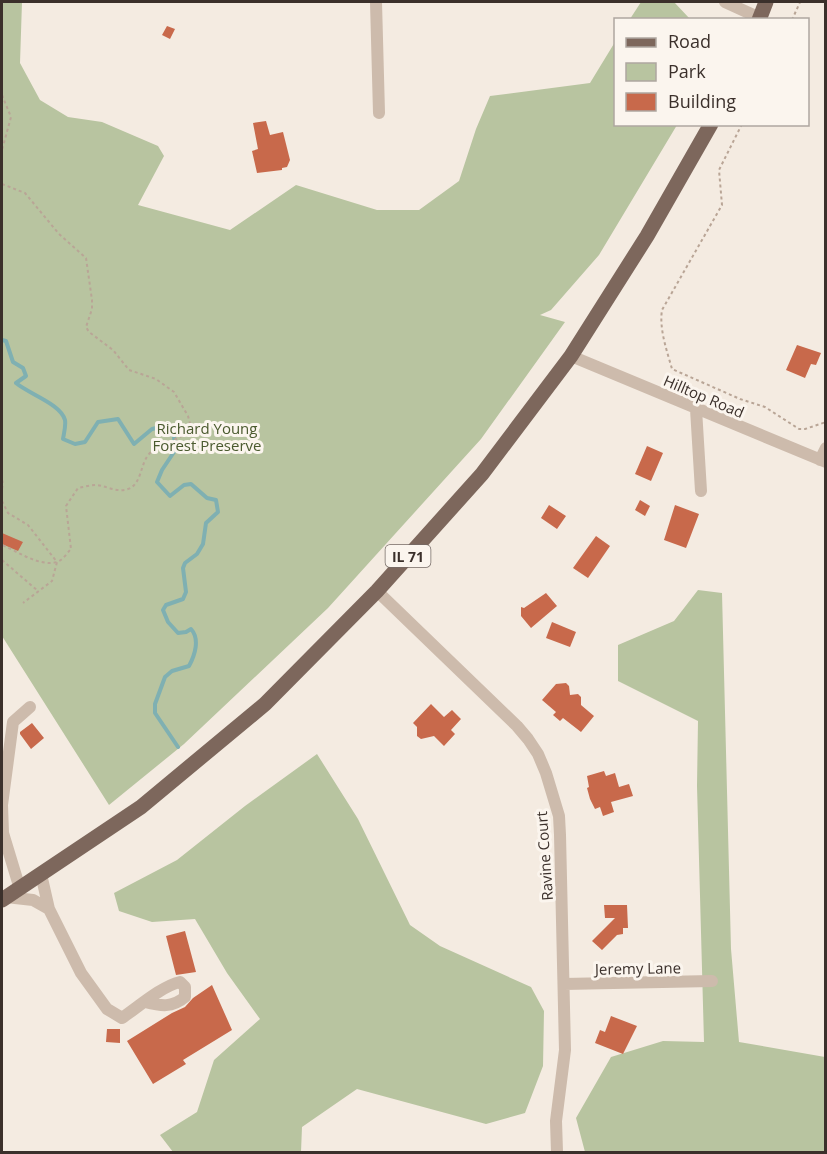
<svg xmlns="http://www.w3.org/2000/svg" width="827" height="1154" font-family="'Open Sans',sans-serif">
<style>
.green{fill:#b8c4a0}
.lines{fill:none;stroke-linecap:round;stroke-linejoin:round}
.stream{stroke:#7fb0b2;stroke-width:4}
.building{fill:#c8694b}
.path{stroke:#b9a596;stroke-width:2;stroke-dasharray:3 3;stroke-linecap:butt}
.minor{stroke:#cdbbac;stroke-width:12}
.major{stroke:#7d675c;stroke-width:15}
.labels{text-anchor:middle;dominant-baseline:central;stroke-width:6;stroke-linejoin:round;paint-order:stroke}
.shield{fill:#fbf5ee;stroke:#756b66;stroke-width:1.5}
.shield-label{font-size:14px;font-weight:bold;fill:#3b302b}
.street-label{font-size:15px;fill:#3b302b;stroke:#fbf5ee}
.park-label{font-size:15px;fill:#4a5a2e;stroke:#fbf5ee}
</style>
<rect width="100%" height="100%" fill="#f4ebe1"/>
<!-- green -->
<path class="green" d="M2 2H22L20 63 40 100 68 117 102 122 158 146 164 156 138 205 230 230 296 185 377 210H419L459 181 476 129 490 96 590 83 615 42 616 124 677 125 599 255 551 310 540 315 565 322 481 439 328 608 184 744 109 805 2 636Z
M641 2H674L690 19H630Z
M698 590 722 593 731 949 739 1042 825 1057V1152H585L576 1118 611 1057 663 1041 704 1042 697 786 698 721 618 681V645L674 621Z
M317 754 358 819 410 925 440 946 531 987 544 1011 543 1066 525 1113 486 1124 357 1089 302 1127 301 1152H173L160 1135 197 1112 214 1060 260 1019 227 973 195 919 152 922 119 911 114 893 177 860 245 806Z"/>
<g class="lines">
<!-- stream -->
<path class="stream" d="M2 340 6 341 13 362 23 368 26 376 16 383C29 394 61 404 65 420 66 426 64 433 63 439L75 444 85 442 98 422 118 419 134 444 152 429 165 426 173 432 176 449 162 470 157 482 170 496 184 485 191 484 207 498 216 500 218 512 206 523 203 544 197 554 185 563 183 568 186 592 183 599 166 605 163 610 168 622 178 633 186 632 191 629C200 639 195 655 189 666L172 671 165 677 155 704V713L178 747"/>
</g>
<!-- building -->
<path class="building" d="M167 26 175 29 170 39 162 35Z
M266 121 270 135 283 132 290 160 287 167 282 168V170L257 173 252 151 258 149 253 123Z
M797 345 821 353 816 365 811 364 805 378 786 370Z
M647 446 663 453 651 481 635 474Z
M640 500 650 506 645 516 635 510Z
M549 505 566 516 557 529 541 518Z
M675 505 699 514 686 548 664 540Z
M2 533 23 542 18 551 2 544Z
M596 536 610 546 588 578 573 568Z
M546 593 557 606 531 628 521 616V607L524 608Z
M552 622 576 632 570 647 546 638Z
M566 683 569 686 570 695 578 694 581 697V705L594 716 581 732 563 718 560 721 553 715 556 712 542 700 556 684Z
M431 704 444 717 452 710 461 719 451 730 455 734 444 746 434 736 421 739 417 736V727L413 723Z
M32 723 44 738 31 749 20 734V732Z
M604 771 606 776 615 773 619 787 629 784 633 796 611 802 614 812 603 816 600 807 595 809 590 799 587 788 589 787 587 776Z
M604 905H627L628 928H623V934L617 935 602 950 592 941 615 918H605Z
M185 931 196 972 176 975 166 936Z
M212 985 232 1030 183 1060 186 1064 153 1084 127 1041 172 1013 185 1007 193 998Z
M611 1016 637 1026 623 1054 595 1043 600 1030 605 1032Z
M107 1029H120V1043L106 1042Z"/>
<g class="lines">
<!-- path -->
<path class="path" d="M792 20 800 2
M2 95 11 117 2 150
M742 124 719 170 722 205 662 310C659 329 667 351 672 369L740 399 765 407 799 429H805L826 422
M2 184 25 193 59 234 86 258 92 300V309L86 327 89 332 113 350 129 370 156 379 174 392 188 416 191 427C180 443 162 440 149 454 140 464 142 484 128 489 117 493 107 486 96 485 90 485 84 487 78 488L66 506 71 549C67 553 63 560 57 562 39 567 17 551 2 545
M2 480 3 483 2 489
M2 501 8 513 28 525 57 562 52 581 23 603
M2 560 38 591"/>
<!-- minor -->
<path class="minor" d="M376 2 379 113
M725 2 760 18
M571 356 826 462
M696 409 701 491
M820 460 826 448
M377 591 517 726 528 739 538 754 546 773 559 816 560 835 565 1050 556 1121 557 1152
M41 874 49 909 81 973 107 1009 122 1018C138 1007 162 986 180 982L185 987V997C172 1008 161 1006 145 1002
M20 889 3 833 2 805 13 722 30 707
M6 897 33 900 49 909
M564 984 712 981"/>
<!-- major -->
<path class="major" d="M759 20 766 2
M2 900 141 807 265 704 377 591 482 474 571 356 647 236 711 124"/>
</g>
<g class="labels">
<!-- shield labels -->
<rect class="shield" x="385.5" y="545" width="45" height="22" rx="4.5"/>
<g class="shield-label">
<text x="408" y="556">IL 71</text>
</g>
<!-- street labels -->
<g class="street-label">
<text transform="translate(704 396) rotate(23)">Hilltop Road</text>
<text transform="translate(544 856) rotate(-94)">Ravine Court</text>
<text transform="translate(638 968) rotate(-1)">Jeremy Lane</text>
</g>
<!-- park labels -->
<g class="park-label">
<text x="207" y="428">Richard Young<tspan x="207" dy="17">Forest Preserve</tspan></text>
</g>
</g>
<!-- border -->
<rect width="827" height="1154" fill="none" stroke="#3b302b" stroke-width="6"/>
<!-- legend -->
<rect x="614" y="18" width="195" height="108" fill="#fbf5ee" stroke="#aea6a0" stroke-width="1.5"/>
<rect x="626" y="38" width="30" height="9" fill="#7d675c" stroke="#aea6a0" stroke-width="1.5"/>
<text x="668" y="48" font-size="18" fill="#3b302b">Road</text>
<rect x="626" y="63" width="30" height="18" fill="#b8c4a0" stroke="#aea6a0" stroke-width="1.5"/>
<text x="668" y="78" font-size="18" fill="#3b302b">Park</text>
<rect x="626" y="93" width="30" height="18" fill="#c8694b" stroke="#aea6a0" stroke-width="1.5"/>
<text x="668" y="108" font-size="18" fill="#3b302b">Building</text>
</svg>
